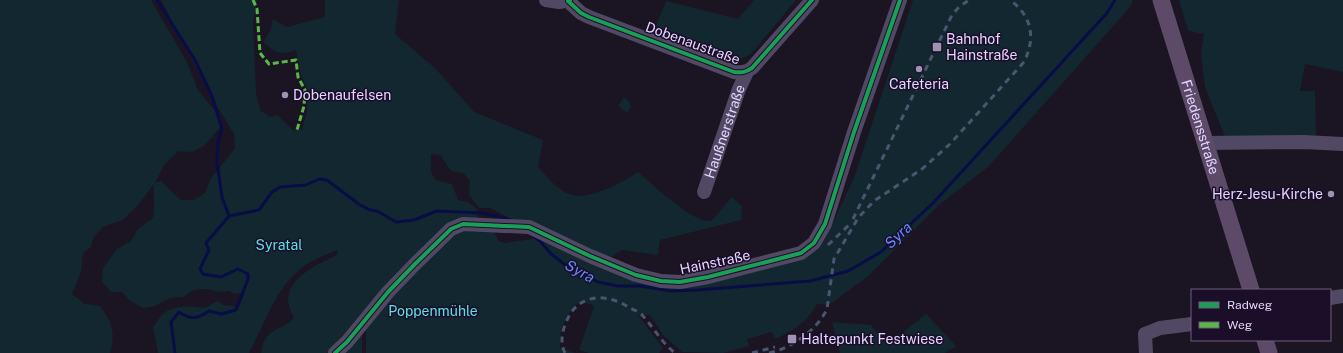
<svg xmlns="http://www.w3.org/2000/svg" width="1343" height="353" font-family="'Public Sans',sans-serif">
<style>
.green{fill:#122730}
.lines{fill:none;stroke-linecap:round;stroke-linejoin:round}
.stream{stroke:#090d45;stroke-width:3}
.minor{stroke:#514963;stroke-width:14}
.major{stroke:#5c4a68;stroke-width:17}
.rail{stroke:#4b556e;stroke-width:3;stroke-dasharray:6 5;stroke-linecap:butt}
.quiet{stroke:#58b947;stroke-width:3;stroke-dasharray:6 3;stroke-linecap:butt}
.cycleway-casing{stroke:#1a0e28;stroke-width:6}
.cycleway{stroke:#1a9f57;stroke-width:4}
.poi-dot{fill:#9f91b2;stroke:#1a0e28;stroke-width:1.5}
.labels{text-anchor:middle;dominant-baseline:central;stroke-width:3;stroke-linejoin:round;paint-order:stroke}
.poi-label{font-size:14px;fill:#e6d5ff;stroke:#1a0e28;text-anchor:start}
.street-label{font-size:14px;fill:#e6d5ff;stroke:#1a0e28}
.park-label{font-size:14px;fill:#5ae1e6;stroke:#1a0e28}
.water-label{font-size:15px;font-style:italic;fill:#638aff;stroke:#1a0e28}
</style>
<rect width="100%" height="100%" fill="#1b1422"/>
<!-- green -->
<path class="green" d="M0 0H151L187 62 198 90 220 117V128L204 146 192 152 178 151 164 165 155 183 161 181 181 200H194L205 193 210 180 235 148 234 134 216 105 161 0H257L253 22 256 93 260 110 270 117 277 115 294 131 302 129 307 112 308 91 301 75 296 50C280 56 276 53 263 42L270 31 273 19 287 27 325 17V0H399L395 34 435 68 474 112 543 140 538 167C546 175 554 186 563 191 583 205 620 184 638 172 653 185 693 223 711 221L732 197 742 206 741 220 660 240 658 255 622 250 610 258 564 236 517 222 490 208H479L469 195 470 181 463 173 451 171 440 155 431 154V171L435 180 452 184 458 200 468 202 477 209 479 224C489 227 496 230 498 241L504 243 539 238 649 282 795 260 828 232 834 221 855 175 913 0H1133L1131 6 988 167 940 204 867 277 829 305 817 304C805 324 796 329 775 339L772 332 747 339 749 346 723 353 682 352 663 335 650 315H638L663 348 659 353H589L579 350 594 306 581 301C566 313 559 328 560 348L575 353H366V326L327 353H261C265 326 279 333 294 318 292 313 288 306 288 300 289 276 318 264 337 255L338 250C328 254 316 258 307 264 275 286 267 321 249 353H158L153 327C157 322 161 315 165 312 177 305 193 306 205 308L217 301 226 306 233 305 237 311 245 292 235 294 229 291 220 292 206 289 194 290 183 297 170 298 155 306 143 308 130 301 122 292H111L102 282 103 268 117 249 131 241 138 229 153 218C155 206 153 196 154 184L139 204 123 220 103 227 93 238 91 247 83 253 81 272 72 294 85 304 100 306C112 323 116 331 110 353H0Z
M754 0H796L751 54 740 60H732L654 30 666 1 738 19Z
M1179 0H1343V72L1305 64 1300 91H1315L1316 135 1225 137 1205 87 1201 54 1204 33 1199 34 1188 30Z
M624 97 629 101 631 107 627 113 618 106Z
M926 314 956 346 945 353H840L832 322 871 325 887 345Z
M362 329V353H338Z"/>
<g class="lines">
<!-- stream -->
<path class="stream" d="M157 0 195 60 212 96 222 129 218 141 217 162 222 197 229 216
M532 235 541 242 551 254 568 267 598 282 618 286H640L671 291 698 290 810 281 848 271 881 252 934 202 1107 13 1115 0
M175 353 171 322 179 312C191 320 198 319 209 311L221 314 236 310 248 279V274L238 269 221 277 203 274 200 269 209 250 206 243 229 216 259 210 272 192 280 187 306 185 319 179 327 180 360 205 370 210 377 211 396 222 414 220 437 211 483 213 511 220"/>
<!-- minor -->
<g class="minor">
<path d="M546 0 559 2 570 0"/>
<path d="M568 1 581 13 589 17 734 72C742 73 746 72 752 68L812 0"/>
<path d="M1205 143 1304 142 1343 144"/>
<path id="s1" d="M704 192 739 89 747 72"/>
<path d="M1330 298 1343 296"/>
<path d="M335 353 347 342 388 292 415 264 451 229 463 224 529 227 590 256 636 275 661 281 680 282 708 277 801 253 814 243 825 224 854 132 900 0"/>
<path d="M1146 353 1145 334 1160 328 1192 324"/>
</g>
<!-- major -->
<g class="major">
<path id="s2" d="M1161 0 1251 290"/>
<path d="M1265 340 1269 353"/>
</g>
<!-- rail -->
<path class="rail" d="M853 219 952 15 959 7 969 0
M828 245 850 224
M565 353C559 342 563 328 568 318 581 292 609 294 630 308 634 310 640 312 643 316 654 328 661 342 675 353
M752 353 775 347
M769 353C792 348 817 330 827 309L834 259 858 218 874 201 922 169 950 144 1024 62C1036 38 1032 16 1010 0"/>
<!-- quiet -->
<path class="quiet" d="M253 0 257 9 260 53 269 64 296 60 298 77 305 90 304 106 297 130"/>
<defs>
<path id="cycleway" d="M570 0 568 1 581 13 589 17 734 72C742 73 746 72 752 68L812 0
M335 353 347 342 388 292 415 264 451 229 463 224 529 227 590 256 636 275 661 281 680 282 708 277 801 253 814 243 825 224 854 132 900 0"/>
</defs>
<!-- cycleway casing -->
<use href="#cycleway" class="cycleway-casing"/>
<!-- cycleway -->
<use href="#cycleway" class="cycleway"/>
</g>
<!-- markers -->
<g class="poi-dot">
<rect x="932" y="42" width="10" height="10" rx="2"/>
<circle cx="919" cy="69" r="4"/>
<circle cx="285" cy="95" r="4"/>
<circle cx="1331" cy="194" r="4"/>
<rect x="787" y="334" width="10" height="10" rx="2"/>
</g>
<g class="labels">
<!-- poi labels -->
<g class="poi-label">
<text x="946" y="39">Bahnhof<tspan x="946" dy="16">Hainstraße</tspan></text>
<text x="919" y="84" text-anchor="middle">Cafeteria</text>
<text x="293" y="95">Dobenaufelsen</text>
<text x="1323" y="194" text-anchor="end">Herz-Jesu-Kirche</text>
<text x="801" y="339">Haltepunkt Festwiese</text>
</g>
<!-- street labels -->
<g class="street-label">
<text transform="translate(693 43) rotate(20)">Dobenaustraße</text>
<text stroke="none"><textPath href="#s2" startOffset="133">Friedensstraße</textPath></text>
<text stroke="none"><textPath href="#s1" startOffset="64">Haußnerstraße</textPath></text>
<text transform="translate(715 262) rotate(-12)">Hainstraße</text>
</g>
<!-- park labels -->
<g class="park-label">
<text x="279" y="245">Syratal</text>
<text x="433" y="311">Poppenmühle</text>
</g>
<!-- water labels -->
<g class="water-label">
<text transform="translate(898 235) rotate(-43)">Syra</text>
<text transform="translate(580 271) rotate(29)">Syra</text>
</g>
</g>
<!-- legend -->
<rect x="1191" y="289" width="140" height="52" fill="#1a0e28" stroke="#6c5e7e"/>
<rect x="1199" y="302" width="20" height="6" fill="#1a9f57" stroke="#6c5e7e"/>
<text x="1227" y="309" font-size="12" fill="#e6d5ff">Radweg</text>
<rect x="1199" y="322" width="20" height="6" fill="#58b947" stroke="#6c5e7e"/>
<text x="1227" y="329" font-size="12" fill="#e6d5ff">Weg</text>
</svg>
